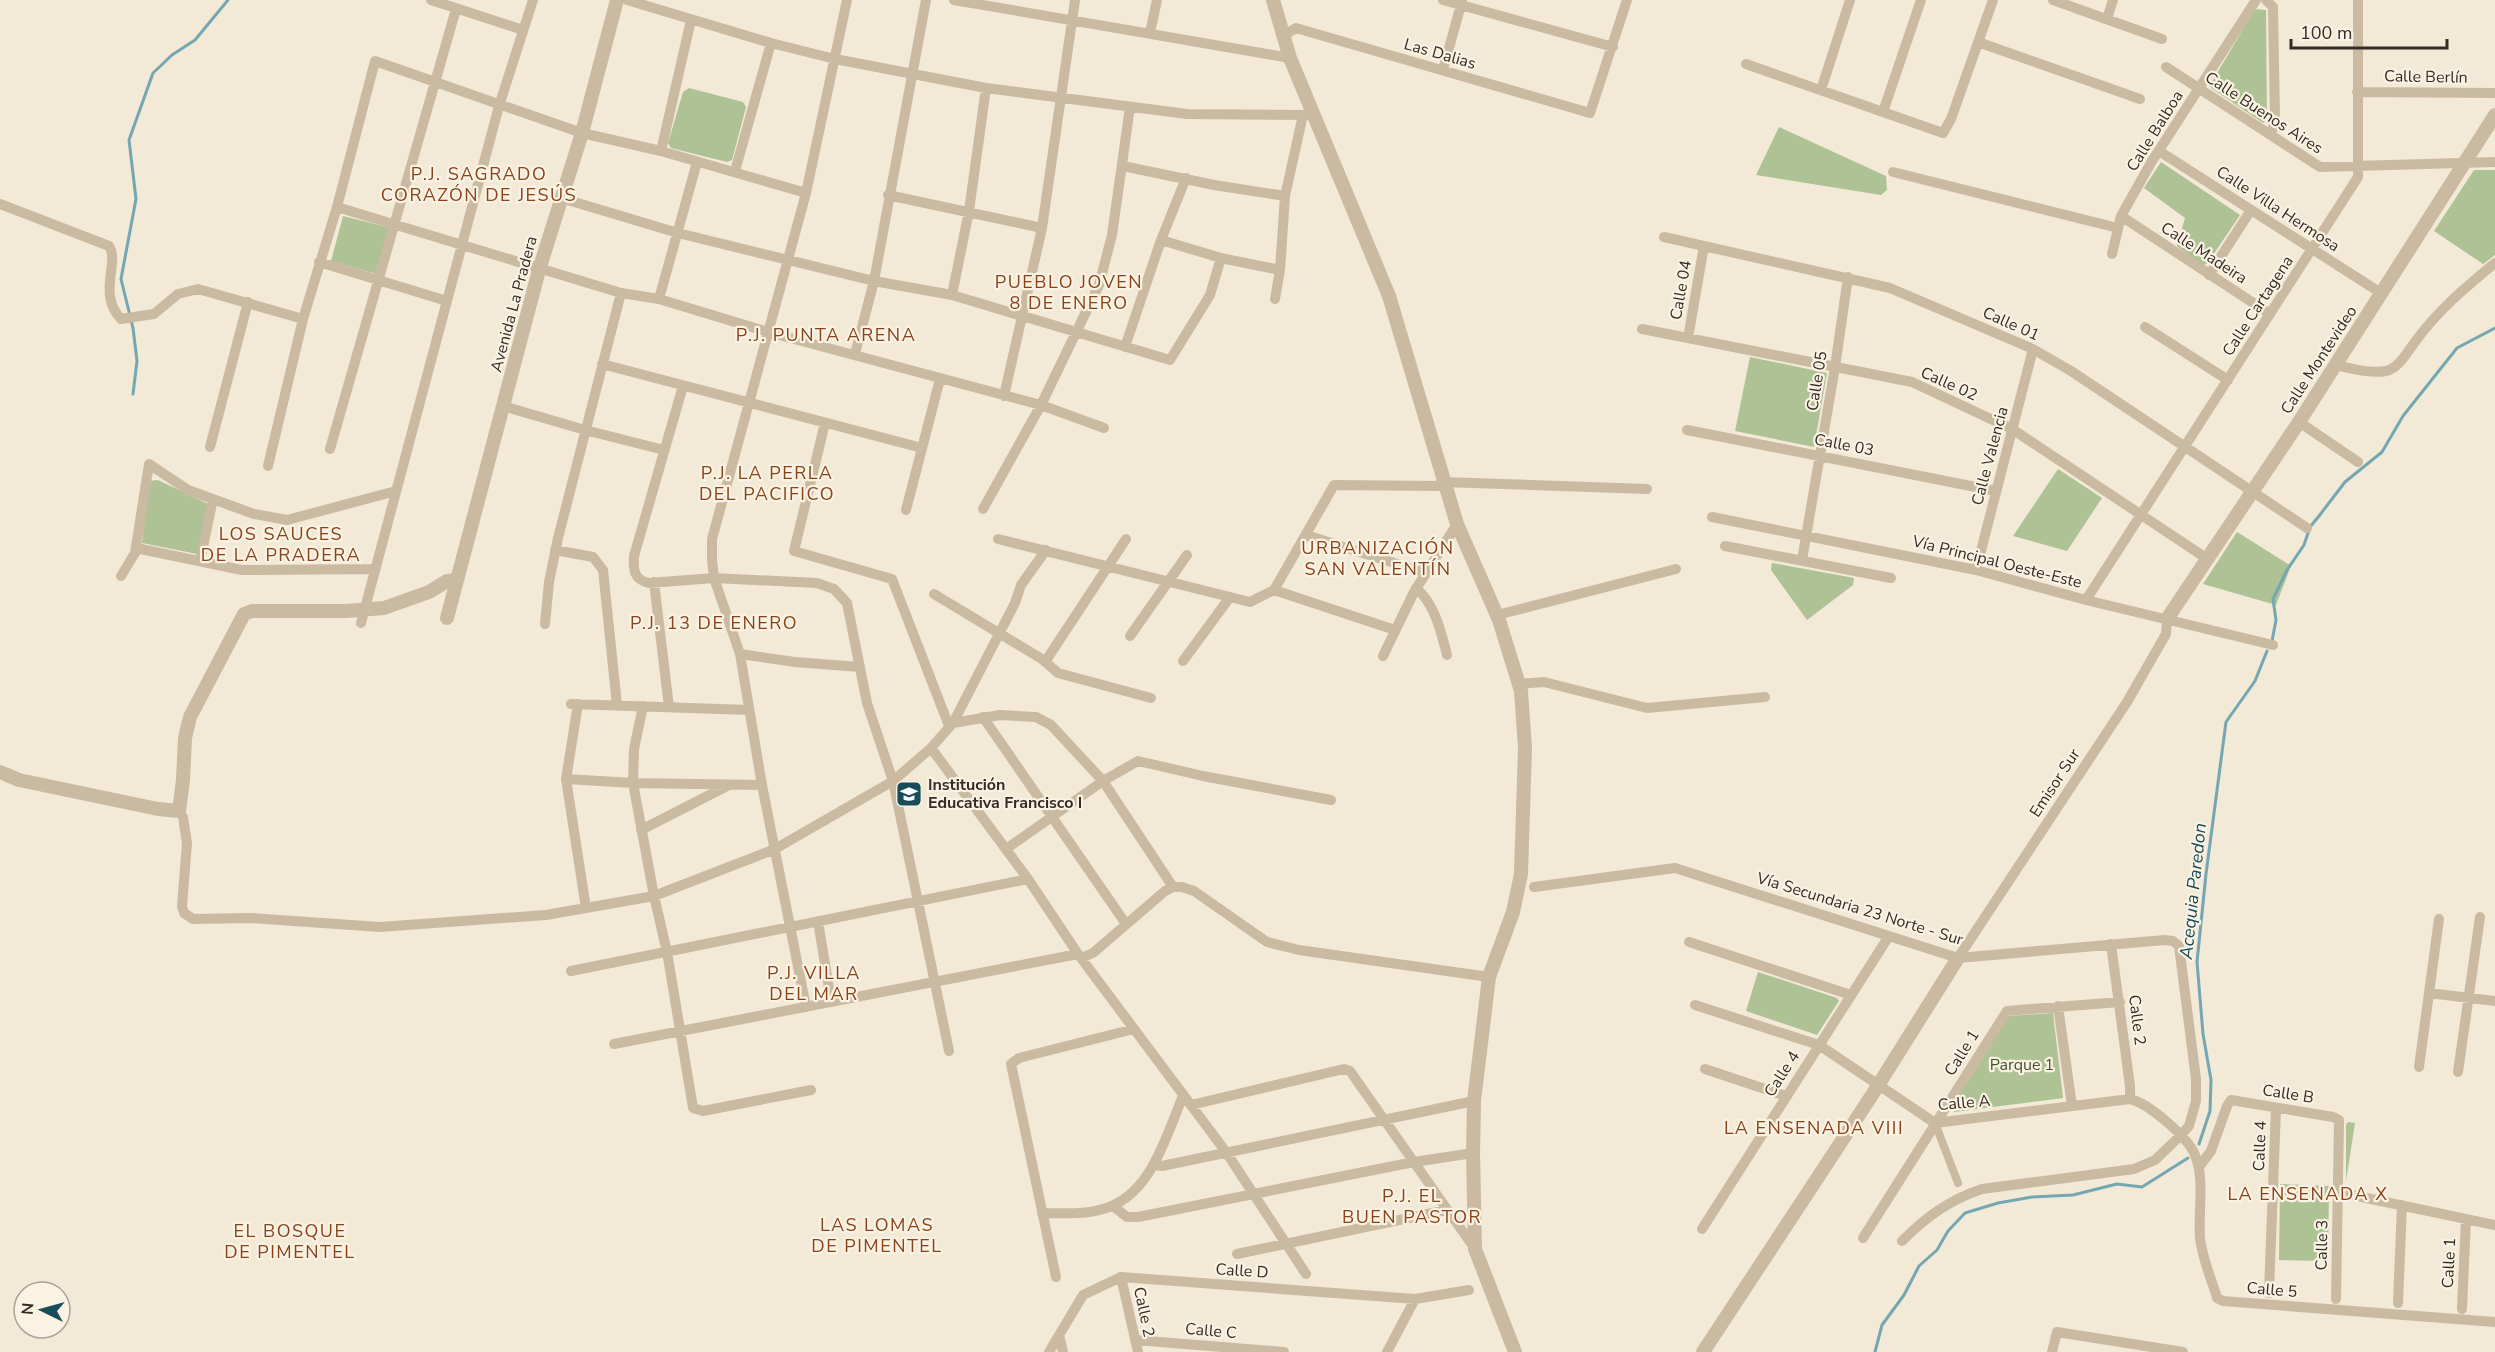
<svg xmlns="http://www.w3.org/2000/svg" width="2495" height="1352" font-family="'Nunito Sans',sans-serif">
<style>
.green{fill:#aec296}
.lines{fill:none;stroke-linecap:round;stroke-linejoin:round}
.stream{stroke:#74a7b1;stroke-width:3}
.pedestrian{stroke:#cbbaa2;stroke-width:8}
.minor{stroke:#cbbaa2;stroke-width:10}
.tertiary{stroke:#cbbaa2;stroke-width:14}
.labels{text-anchor:middle;dominant-baseline:central;stroke-width:4.5;stroke-linejoin:round;paint-order:stroke}
.street-label{font-size:16px;fill:#352c25;stroke:#faf2e3}
.poi-label{font-size:16px;font-weight:bold;fill:#352c25;stroke:#faf2e3;text-anchor:start}
.park-label{font-size:16px;fill:#3e5527;stroke:#faf2e3}
.neighbourhood-label{font-size:18px;letter-spacing:1.5px;fill:#894219;stroke:#faf2e3}
.water-label{font-size:18px;font-style:italic;fill:#184c59;stroke:#faf2e3}
</style>
<rect width="100%" height="100%" fill="#f2e9d7"/>
<!-- green -->
<path class="green" d="M2255 9 2266 10 2267 120 2263 123 2211 88 2210 85Z
M689 88 743 102 746 107 732 160 727 162 671 148 668 143 683 92Z
M1779 127 1886 176 1887 190 1881 195 1756 175Z
M2161 162 2240 215 2207 264 2202 265 2177 246 2185 218 2144 188Z
M2474 170H2495V255L2483 264 2434 231Z
M343 216 391 228 377 274 331 261Z
M1750 357 1827 373 1814 447 1735 431Z
M2058 469 2102 498 2067 551 2013 536Z
M158 480 208 504 197 554 142 543 149 481Z
M2237 532 2291 566 2276 605 2203 584Z
M1772 563 1854 578 1853 585 1807 620 1771 570Z
M1758 972 1837 998 1839 1001 1817 1035 1746 1011Z
M2053 1013 2063 1098 1954 1112 1951 1107 2009 1016Z
M2348 1122 2355 1123 2346 1181V1125Z
M2280 1184 2329 1186 2328 1261 2279 1260Z"/>
<g class="lines">
<!-- stream -->
<path class="stream" d="M133 394 137 361 133 328 121 279 136 199 129 140 153 73 172 55 195 40 228 0
M2272 641 2276 620 2273 599 2287 570 2304 545 2310 527 2319 516 2345 482 2382 452 2403 416 2457 348 2495 328
M2199 1144 2210 1111 2211 1080 2203 1034 2197 962 2206 874 2226 722 2255 681 2267 651
M1875 1352 1882 1325 1904 1295 1919 1266 1937 1250 1948 1231 1965 1213 1998 1203 2032 1197 2073 1195 2117 1184 2142 1187 2188 1158"/>
<!-- pedestrian -->
<path class="pedestrian" d="M1935 1123 1958 1183"/>
<!-- minor -->
<path class="minor" d="M431 0 523 30
M627 0 771 43 835 59 986 88 1187 114 1313 115
M954 0 1290 58
M1443 0 1613 47
M2053 0 2162 39
M2266 0 2273 7 2275 120 2271 134
M2107 19 2113 0
M1150 33 1157 0
M1283 36 1296 28 1590 113 1627 0
M1978 42 2140 99
M1746 64 1943 133 1951 119 1993 0
M2166 67 2320 167 2495 162
M1443 70 1462 1
M1821 90 1850 0
M2357 92 2495 93
M1883 112 1921 0
M661 151 691 20
M2159 151 2381 293
M1123 166 1214 185 1285 196
M735 171 771 43
M1893 172 2118 228
M888 195 1042 228
M561 198 678 233 874 281 952 295 1170 360 1210 295 1221 258
M0 204 109 246C120 262 97 294 121 319L154 314 178 294 198 289 303 319
M337 207 621 293 659 299 768 332 1041 405 1104 428
M2121 216 2270 314
M1664 237 1890 288 2033 349 2071 371 2307 528
M1161 240 1221 258 1280 270
M2112 254 2121 216 2152 161 2256 0
M319 262 447 301
M2209 275 2251 210
M952 295 969 211 986 88
M659 299 697 162
M1275 299 1280 270 1285 196 1303 115
M2145 327 2228 380
M1642 329 1912 382 2012 429 2206 558
M1688 338 1704 246
M1125 347 1161 240 1186 178
M855 354 874 281 926 0
M602 364 922 448
M2335 365C2351 368 2370 374 2386 371 2399 368 2408 351 2415 342 2438 310 2465 288 2495 263
M683 386 634 556C633 570 634 580 649 583L714 578 817 583 834 589 847 603 867 703 893 781 949 1051
M1004 396 1042 228 1075 0
M503 406 585 430 664 450
M2299 422 2358 462
M825 423 794 551 892 579 949 726
M1687 430 1996 491
M210 447 248 302
M330 449 456 9
M268 466 303 319 337 207 375 61 582 133 661 151 806 193
M983 509 1041 405 1099 285 1112 235 1130 107
M906 510 940 379
M1712 517 1976 570 2086 600 2273 645
M1306 535 1426 573
M998 539 1250 602 1274 590 1395 630
M1725 546 1891 578
M136 548 242 570 375 569
M555 550 593 557 603 570 617 705
M1802 560 1835 367 1848 277
M200 561 213 499
M1976 570 2033 349
M121 576 135 553 149 464 188 490 254 514 287 520 396 491
M654 582 669 707
M1416 588C1435 604 1441 632 1447 655
M1274 590 1334 485 1437 486 1443 482 1647 489
M934 594 1042 659 1058 673 1151 698
M2086 600 2358 177V0
M1497 615 1676 569
M361 623 499 106 533 0
M545 624 549 582 558 538 621 293
M1130 636 1187 555
M740 654 795 662 860 667
M1383 656 1414 592 1457 524
M1183 661 1230 597
M1045 662 1126 539
M1519 684 1544 682 1647 708 1765 697
M571 704 749 710
M578 704 566 779 586 908
M643 706 634 749 633 783 654 896 667 952 693 1108 703 1111 811 1090
M983 717 1126 924
M953 723 1015 603 1021 585 1046 550
M931 748 1028 879 1078 954 1226 1152 1306 1274
M566 779 633 783 762 785
M183 817 187 843 182 906 184 913 193 919 251 918 380 927 546 915 654 896 775 849 893 781 931 748 953 723 1000 715 1036 717 1051 725 1103 781 1173 887
M641 830 729 785
M1006 849 1103 781 1138 761 1203 776 1331 800
M1534 887 1675 868 1958 958 2165 940 2173 941 2179 946 2196 1079V1101L2189 1126 2180 1136 2155 1160 2134 1169 1982 1189C1949 1200 1926 1217 1902 1241
M818 921 831 1001
M1689 942 1851 995
M2111 944 2130 1086V1099
M1081 958 1093 953 1165 891 1173 887H1182L1194 891 1267 942 1299 950 1489 977
M1958 958 2127 702 2166 634 2167 619
M571 971 1028 879
M2429 993 2495 1001
M1695 1005 1819 1045 1935 1123 2130 1099C2148 1103 2188 1137 2195 1155 2205 1179 2198 1212 2200 1238 2202 1256 2209 1274 2215 1291L2217 1298 2223 1301 2495 1322
M2058 1006 2072 1106
M806 1007 762 785 740 654 714 578 712 560V539L806 193 847 0
M614 1044 1078 954
M2419 1067 2439 919
M1705 1069 1786 1096
M2458 1072 2480 917
M1191 1105 1344 1069 1350 1071 1475 1249
M1154 1165 1162 1166 1474 1101
M2199 1167 2211 1151 2227 1106 2231 1100 2333 1117 2339 1120 2336 1299
M2338 1192 2495 1225
M1113 1206 1127 1217H1138L1414 1162 1473 1153
M1042 1213C1062 1213 1084 1215 1103 1209 1151 1196 1166 1136 1183 1096
M1702 1229 1889 936
M1863 1238 2007 1011 2120 1002
M1237 1254 1447 1210
M1056 1277 1011 1064 1019 1058 1134 1029
M1121 1277 1138 1352
M2269 1293 2276 1108
M2398 1303 2402 1205
M2462 1309 2466 1219
M1059 1335 1063 1352
M1135 1340 1284 1352
M1049 1352 1083 1295 1121 1277 1415 1299 1469 1290
M1387 1352 1415 1299
M2052 1352 2057 1332 2183 1352"/>
<!-- tertiary -->
<path class="tertiary" d="M1273 0 1290 58 1389 296 1457 524 1499 620 1521 691 1525 748 1521 874 1513 912 1489 977 1474 1101 1473 1153 1475 1249 1515 1352
M447 618 539 270 582 133 617 0
M2167 619 2299 422 2495 115
M0 772 19 780 158 809 179 811 183 780 185 738 190 717 244 614 252 611H346L384 608 429 592 447 581 457 580
M1703 1352 1872 1095 1958 958"/>
</g>
<!-- icons -->
<defs>
<symbol id="school-square" viewBox="-11 -11 22 22"><rect x="-9" y="-9" width="18" height="18" rx="4" fill="#184c59" stroke="#faf2e3"/><path d="M0-5L7-2L0 1L-7-2ZM-4 1L0 2.5L4 1V4Q0 6-4 4Z" fill="#fff"/></symbol>
</defs>
<g fill-rule="evenodd">
<use href="#school-square" x="894" y="779" width="30" height="30"/>
</g>
<g class="labels">
<!-- street labels -->
<g class="street-label">
<text transform="translate(1440 54) rotate(16)">Las Dalias</text>
<text transform="translate(2426 77) rotate(1)">Calle Berlín</text>
<text transform="translate(2264 113) rotate(33)">Calle Buenos Aires</text>
<text transform="translate(2155 131) rotate(-58)">Calle Balboa</text>
<text transform="translate(2278 209) rotate(33)">Calle Villa Hermosa</text>
<text transform="translate(2204 253) rotate(33)">Calle Madeira</text>
<text transform="translate(1681 290) rotate(-80)">Calle 04</text>
<text transform="translate(514 304) rotate(-75)">Avenida La Pradera</text>
<text transform="translate(2258 306) rotate(-57)">Calle Cartagena</text>
<text transform="translate(2011 324) rotate(24)">Calle 01</text>
<text transform="translate(2319 360) rotate(-57)">Calle Montevideo</text>
<text transform="translate(1817 381) rotate(-81)">Calle 05</text>
<text transform="translate(1949 384) rotate(24)">Calle 02</text>
<text transform="translate(1844 445) rotate(11)">Calle 03</text>
<text transform="translate(1990 456) rotate(-75)">Calle Valencia</text>
<text transform="translate(1997 562) rotate(14)">Vía Principal Oeste-Este</text>
<text transform="translate(2055 783) rotate(-57)">Emisor Sur</text>
<text transform="translate(1860 909) rotate(17)">Vía Secundaria 23 Norte - Sur</text>
<text transform="translate(2137 1020) rotate(83)">Calle 2</text>
<text transform="translate(1962 1053) rotate(-58)">Calle 1</text>
<text transform="translate(1782 1074) rotate(-57)">Calle 4</text>
<text transform="translate(2288 1094) rotate(9)">Calle B</text>
<text transform="translate(1964 1103) rotate(-5)">Calle A</text>
<text transform="translate(2260 1146) rotate(-88)">Calle 4</text>
<text transform="translate(2322 1245) rotate(-89)">Calle 3</text>
<text transform="translate(2449 1263) rotate(-87)">Calle 1</text>
<text transform="translate(1242 1271) rotate(4)">Calle D</text>
<text transform="translate(2272 1290) rotate(5)">Calle 5</text>
<text transform="translate(1144 1312) rotate(78)">Calle 2</text>
<text transform="translate(1211 1331) rotate(5)">Calle C</text>
</g>
<!-- poi labels -->
<g class="poi-label">
<text x="928" y="785">Institución<tspan x="928" dy="18">Educativa Francisco I</tspan></text>
</g>
<!-- park labels -->
<g class="park-label">
<text x="2022" y="1065">Parque 1</text>
</g>
<!-- neighbourhood labels -->
<g class="neighbourhood-label">
<text x="479" y="174">P.J. SAGRADO<tspan x="479" dy="21">CORAZÓN DE JESÚS</tspan></text>
<text x="1069" y="282">PUEBLO JOVEN<tspan x="1069" dy="21">8 DE ENERO</tspan></text>
<text x="826" y="335">P.J. PUNTA ARENA</text>
<text x="767" y="473">P.J. LA PERLA<tspan x="767" dy="21">DEL PACIFICO</tspan></text>
<text x="281" y="534">LOS SAUCES<tspan x="281" dy="21">DE LA PRADERA</tspan></text>
<text x="1378" y="548">URBANIZACIÓN<tspan x="1378" dy="21">SAN VALENTÍN</tspan></text>
<text x="714" y="623">P.J. 13 DE ENERO</text>
<text x="814" y="973">P.J. VILLA<tspan x="814" dy="21">DEL MAR</tspan></text>
<text x="1814" y="1128">LA ENSENADA VIII</text>
<text x="2308" y="1194">LA ENSENADA X</text>
<text x="1412" y="1196">P.J. EL<tspan x="1412" dy="21">BUEN PASTOR</tspan></text>
<text x="877" y="1225">LAS LOMAS<tspan x="877" dy="21">DE PIMENTEL</tspan></text>
<text x="290" y="1231">EL BOSQUE<tspan x="290" dy="21">DE PIMENTEL</tspan></text>
</g>
<!-- water labels -->
<g class="water-label">
<text transform="translate(2193 891) rotate(-84)">Acequia Paredon</text>
</g>
</g>
<!-- north arrow -->
<g transform="translate(42 1310) rotate(275)"><circle r="28" fill="#faf2e3" stroke="#aba397" stroke-width="1.5"/>
<path d="M0-4.5L10 22L0 15L-10 22Z" fill="#184c59"/>
<text y="-9" font-size="16" font-weight="bold" text-anchor="middle" fill="#352c25">N</text>
</g>
<!-- scale -->
<path d="M2291 39v9h156v-9" fill="none" stroke="#352c25" stroke-width="3"/>
<text x="2300" y="39" font-size="18" fill="#352c25" stroke="#faf2e3" stroke-width="4.5" paint-order="stroke">100 m</text>
</svg>
